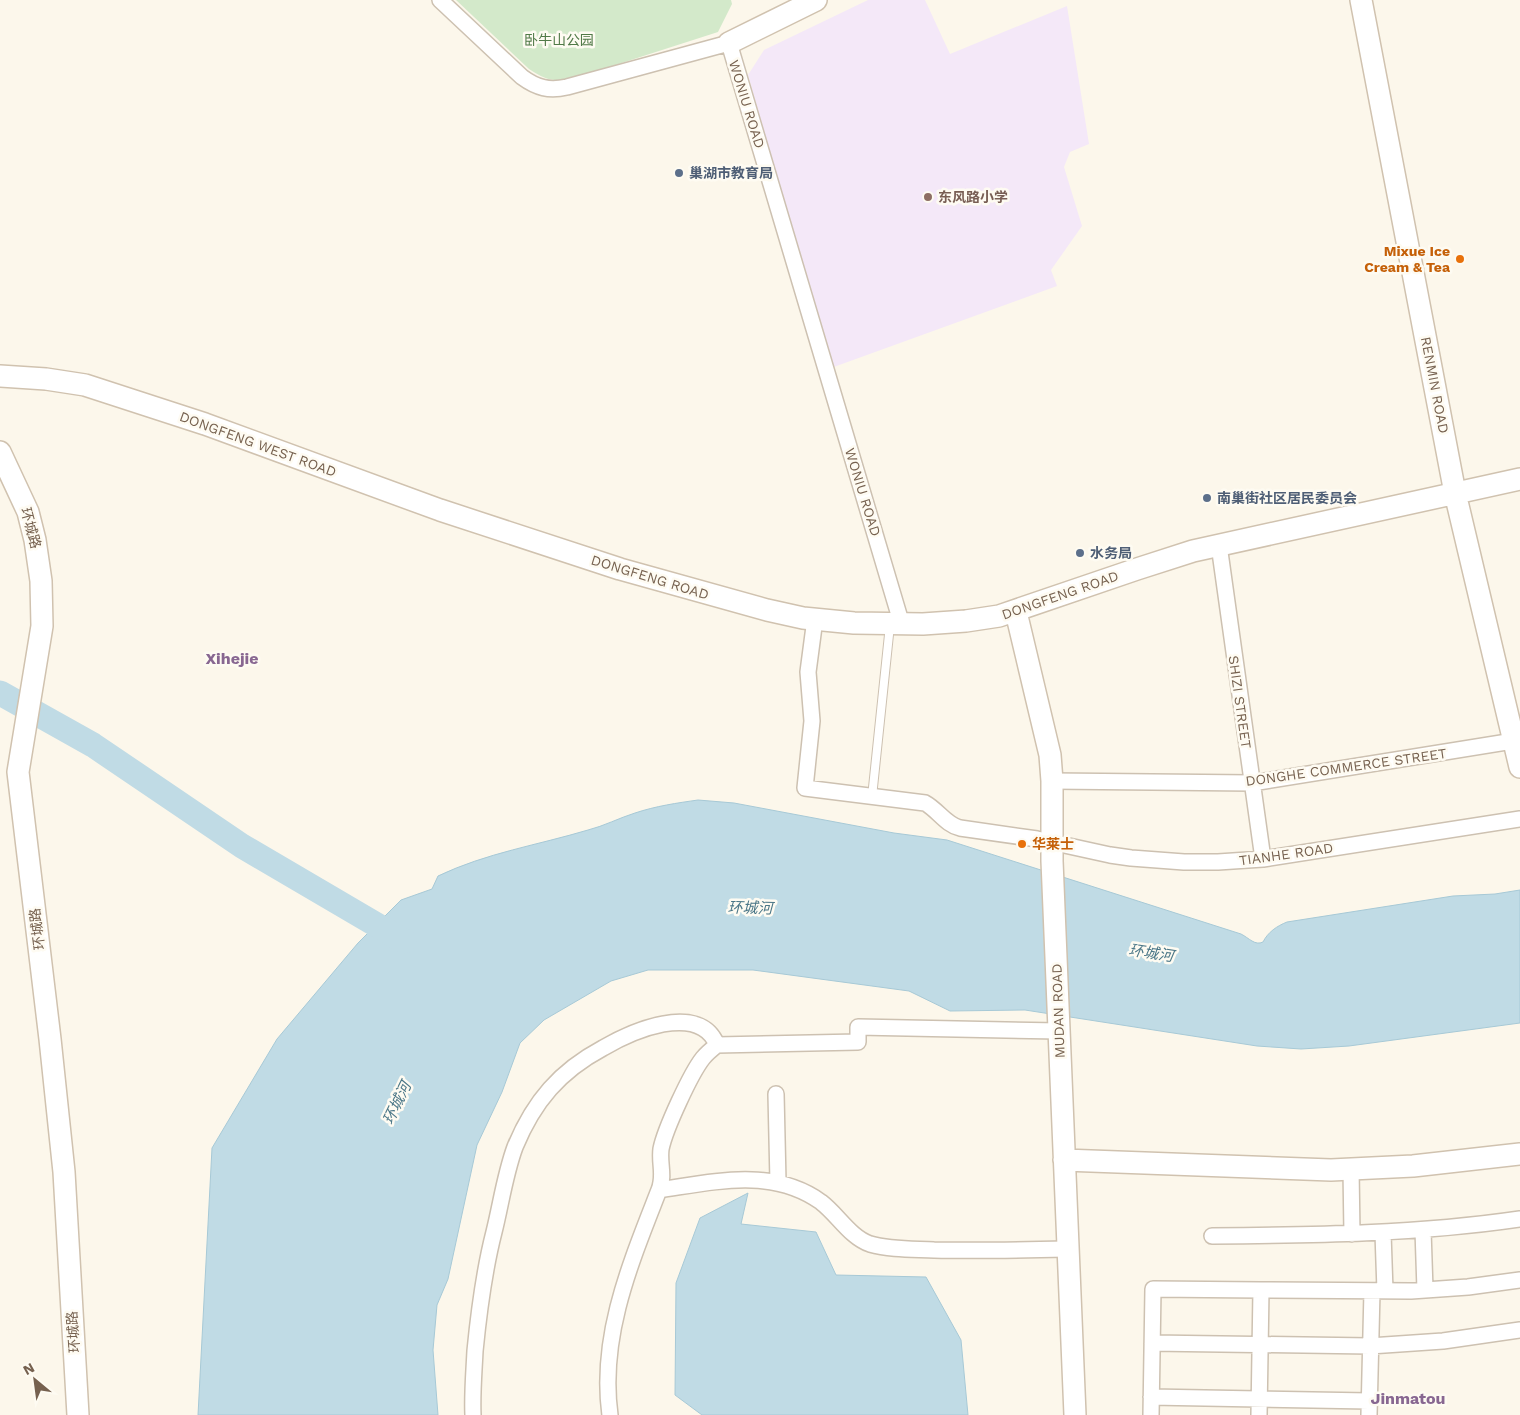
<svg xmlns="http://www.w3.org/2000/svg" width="1520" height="1415" font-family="'Work Sans','Noto Sans SC',sans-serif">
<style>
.education{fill:#f4e8f8}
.green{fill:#d3e9ca}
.water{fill:#c0dbe5;stroke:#a7c9d6}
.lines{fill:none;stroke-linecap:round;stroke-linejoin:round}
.river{stroke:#c0dbe5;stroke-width:25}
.lane-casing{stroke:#cdc1b1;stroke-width:10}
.street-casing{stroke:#cdc1b1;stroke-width:18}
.secondary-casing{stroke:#d0c2af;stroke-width:24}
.lane{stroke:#fff;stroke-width:8}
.street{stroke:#fff;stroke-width:15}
.secondary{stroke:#fff;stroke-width:21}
.service-dot{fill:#5c6f8a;stroke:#fefbf2;stroke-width:2}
.education-dot{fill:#8d6e63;stroke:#fefbf2;stroke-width:2}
.food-dot{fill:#e8710a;stroke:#fefbf2;stroke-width:2}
.labels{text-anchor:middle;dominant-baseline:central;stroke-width:5;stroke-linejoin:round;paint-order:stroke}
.park-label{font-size:14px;fill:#517a48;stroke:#fefbf2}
.street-label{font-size:14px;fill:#76614f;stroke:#fefbf2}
.service-label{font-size:14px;font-weight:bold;fill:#4e5e75;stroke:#fefbf2;text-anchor:start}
.education-label{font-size:14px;font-weight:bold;fill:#785e54;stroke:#fefbf2;text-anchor:start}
.food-label{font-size:14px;font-weight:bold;fill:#c56008;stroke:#fefbf2;text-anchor:end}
.water-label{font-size:15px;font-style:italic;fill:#4a7687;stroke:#fefbf2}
.quarter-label{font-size:16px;font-weight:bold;fill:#886791;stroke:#fefbf2}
</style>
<rect width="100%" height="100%" fill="#fcf7eb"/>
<!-- education -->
<path class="education" d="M868 0H925L950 54 1067 6 1089 144 1070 152 1064 167 1082 226 1051 270 1057 286 831 368 748 75 764 50Z"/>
<!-- green -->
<path class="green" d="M456 0H731L732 4 718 32 575 78C554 82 547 81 529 69Z"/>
<!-- water -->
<path class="water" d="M698 800 734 803 894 833 947 840 1241 934C1249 938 1255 946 1263 942 1268 932 1277 926 1287 922L1453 896 1495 894 1520 890V1023L1349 1046 1301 1049 1257 1046 1025 1010 950 1011 909 991 753 970H648L611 981 544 1020 520 1043 502 1092 477 1145 448 1279 437 1305 433 1350 438 1415H198L212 1148 277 1039 358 943 401 900 432 889 438 876C486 853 538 845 588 830 604 826 619 818 635 813 656 806 677 803 698 800Z
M748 1193 741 1224 816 1232 836 1275 926 1277 961 1340 968 1415H702L675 1395 676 1283 700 1218Z"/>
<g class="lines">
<!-- river -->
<path class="river" d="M0 693 93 745 242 846 404 941"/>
<defs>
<path id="lane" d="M872 797 890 625"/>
<path id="street" d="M440 0 522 77C537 88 549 91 567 87L729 43 902 625
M1219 545 1263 859
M815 619 808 672 812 721 805 788 925 803C938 810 946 825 960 828L1037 839 1110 855 1131 858 1184 862H1218L1263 859 1520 819
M1052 781 1252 783 1520 740
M776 1094 778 1182
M1351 1169 1352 1234
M659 1190C665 1175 659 1164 661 1149 665 1129 691 1073 703 1058 707 1053 712 1049 717 1045L858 1042V1027L1059 1031
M1423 1230 1425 1290
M1383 1233 1385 1291
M1212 1236C1315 1235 1418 1234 1520 1219
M1152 1343 1370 1346 1443 1341 1520 1330
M1151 1397 1369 1401
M473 1415C472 1394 474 1372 475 1351 479 1310 484 1271 494 1232 501 1204 505 1174 515 1147 534 1101 560 1071 603 1048 622 1037 642 1028 663 1024 685 1020 708 1022 717 1045
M610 1415C599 1336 631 1262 659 1190 714 1182 772 1167 821 1202 838 1215 850 1237 870 1244 891 1250 913 1249 934 1250 979 1251 1023 1250 1068 1249
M1151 1415 1153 1289 1261 1290
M1259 1415 1261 1290 1411 1291 1468 1287 1520 1280
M1369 1415 1372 1291"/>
<path id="secondary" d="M1361 0 1455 493 1520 767
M729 43 816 0
M0 376 46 379 85 385 205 424 440 510 620 569 767 610 803 618 854 623 923 624 966 621 999 616 1137 569 1193 551 1520 479
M0 452 28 512 35 540 41 581 42 626 18 772 50 1039 64 1172 78 1415
M1016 612 1050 755 1052 781V861L1075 1415
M1064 1160 1331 1170 1413 1166 1520 1154"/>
</defs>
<!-- lane casing -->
<use href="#lane" class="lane-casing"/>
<!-- street casing -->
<use href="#street" class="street-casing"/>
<!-- secondary casing -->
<use href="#secondary" class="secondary-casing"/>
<!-- lane -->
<use href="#lane" class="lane"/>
<!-- street -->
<use href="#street" class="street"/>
<!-- secondary -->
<use href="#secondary" class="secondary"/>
</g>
<!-- markers -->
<g class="service-dot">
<circle cx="679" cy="173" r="5"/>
<circle cx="1207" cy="498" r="5"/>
<circle cx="1080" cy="553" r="5"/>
</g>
<circle class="education-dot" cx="928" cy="197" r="5"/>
<g class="food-dot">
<circle cx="1460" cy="259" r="5"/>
<circle cx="1022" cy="844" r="5"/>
</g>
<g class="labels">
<!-- park labels -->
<g class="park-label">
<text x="559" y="40">卧牛山公园</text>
</g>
<!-- street labels -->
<g class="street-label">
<text transform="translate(747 104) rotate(73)">WONIU ROAD</text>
<text transform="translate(1435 385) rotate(79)">RENMIN ROAD</text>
<text transform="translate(258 444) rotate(20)">DONGFENG WEST ROAD</text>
<text transform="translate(863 492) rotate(73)">WONIU ROAD</text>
<text transform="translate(31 528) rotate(75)">环城路</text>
<text transform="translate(650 577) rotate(17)">DONGFENG ROAD</text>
<text transform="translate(1060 595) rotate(-19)">DONGFENG ROAD</text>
<text transform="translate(1240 702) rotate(82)">SHIZI STREET</text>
<text transform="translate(1346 767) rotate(-8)">DONGHE COMMERCE STREET</text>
<text transform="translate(1286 854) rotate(-8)">TIANHE ROAD</text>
<text transform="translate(37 929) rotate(-97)">环城路</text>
<text transform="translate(1058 1011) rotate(-92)">MUDAN ROAD</text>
<text transform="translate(73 1332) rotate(-94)">环城路</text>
</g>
<!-- service labels -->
<g class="service-label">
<text x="689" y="173">巢湖市教育局</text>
<text x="1217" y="498">南巢街社区居民委员会</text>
<text x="1090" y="553">水务局</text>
</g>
<!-- education labels -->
<g class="education-label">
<text x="938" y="197">东风路小学</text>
</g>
<!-- food labels -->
<g class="food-label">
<text x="1450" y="251">Mixue Ice<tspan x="1450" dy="16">Cream &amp; Tea</tspan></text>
<text x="1032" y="844" text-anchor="start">华莱士</text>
</g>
<!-- water labels -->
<g class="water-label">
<text transform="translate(750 908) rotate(1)">环城河</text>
<text transform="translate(1151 953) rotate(9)">环城河</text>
<text transform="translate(397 1103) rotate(-64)">环城河</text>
</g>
<!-- quarter labels -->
<g class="quarter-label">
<text x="232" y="658">Xihejie</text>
<text x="1408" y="1398">Jinmatou</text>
</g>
</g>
<!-- north arrow -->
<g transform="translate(35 1380) rotate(331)" stroke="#fefbf2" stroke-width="4" paint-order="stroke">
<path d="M0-4L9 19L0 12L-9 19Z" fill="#76614f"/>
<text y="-8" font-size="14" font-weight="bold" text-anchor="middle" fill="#76614f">N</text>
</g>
</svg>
